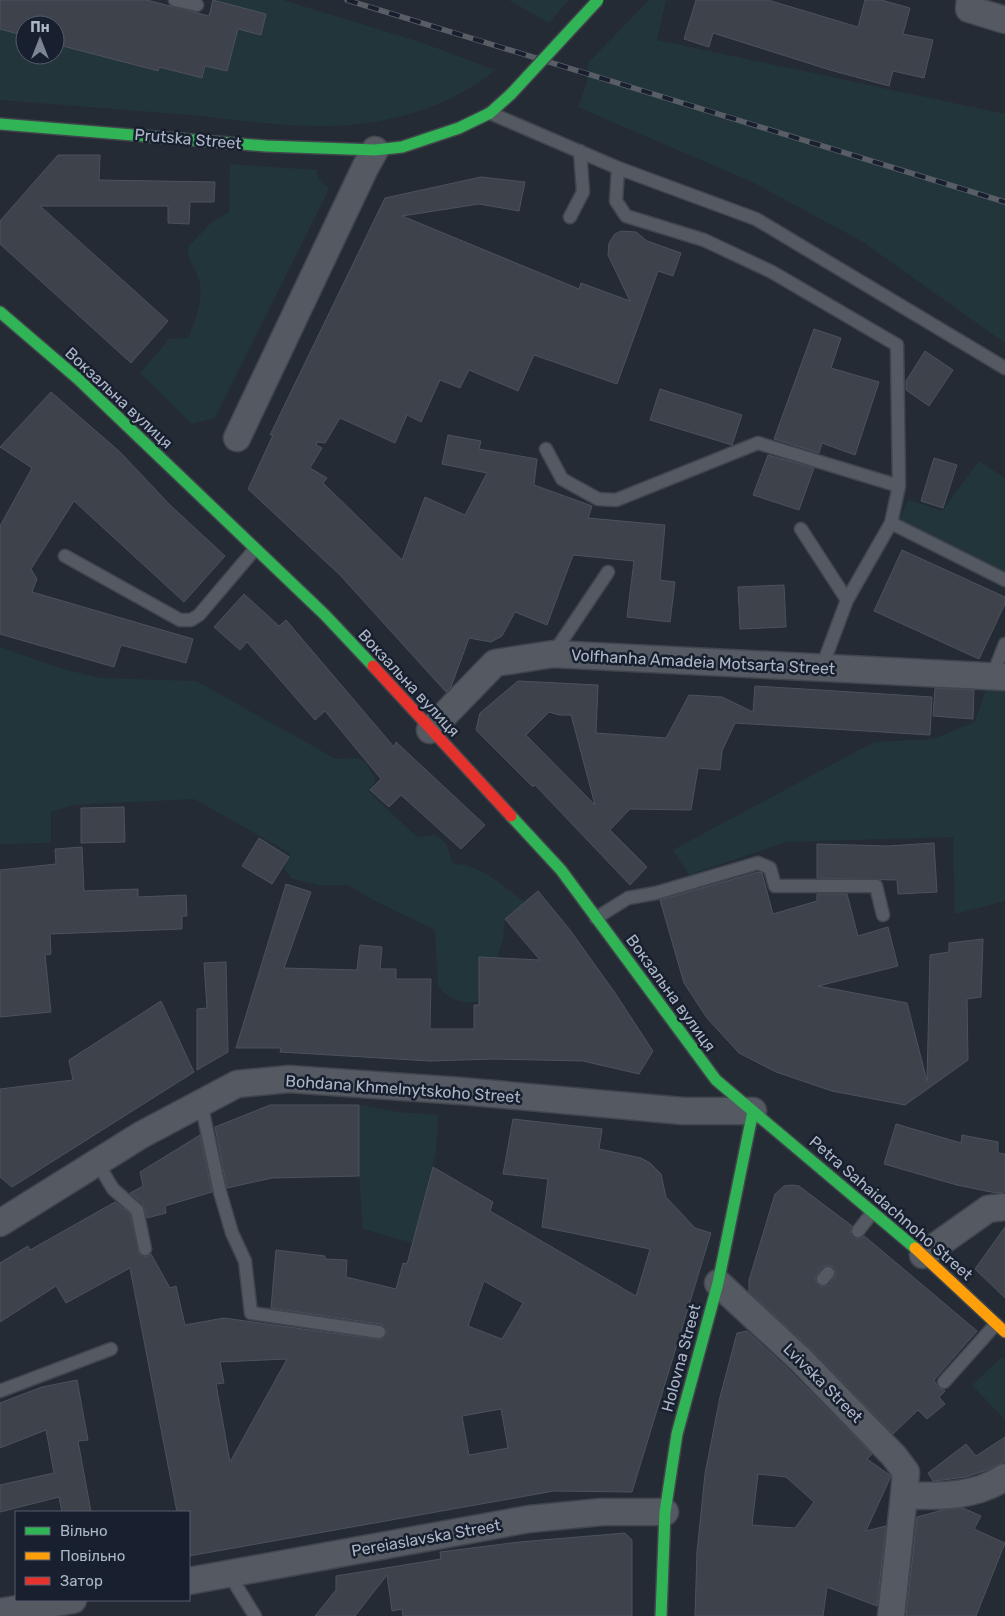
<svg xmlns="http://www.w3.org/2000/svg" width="1005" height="1616" font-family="Rubik,sans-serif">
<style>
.green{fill:#22353b}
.building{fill:#3d424b;stroke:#4c525d;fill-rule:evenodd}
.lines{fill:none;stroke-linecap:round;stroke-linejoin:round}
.lane-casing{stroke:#41464d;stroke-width:15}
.street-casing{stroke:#41464d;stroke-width:29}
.fast-casing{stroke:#41464d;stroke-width:14}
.slow-casing{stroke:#41464d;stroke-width:14}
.jam-casing{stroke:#41464d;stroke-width:14}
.lane{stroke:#545962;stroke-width:12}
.street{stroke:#545962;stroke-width:26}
.fast{stroke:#30b455;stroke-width:11}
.slow{stroke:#ff9f0a;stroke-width:11}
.jam{stroke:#e5322d;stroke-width:11}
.rail-casing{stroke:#595d66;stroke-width:5.5}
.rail{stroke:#18202f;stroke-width:4;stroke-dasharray:11;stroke-linecap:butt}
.fast-bridge-casing{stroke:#41464d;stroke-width:14;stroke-linecap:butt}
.fast-bridge{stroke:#30b455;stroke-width:11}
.labels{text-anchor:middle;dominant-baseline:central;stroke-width:5;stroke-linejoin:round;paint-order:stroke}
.street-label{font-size:16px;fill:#adb6c7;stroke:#18202f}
</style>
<rect width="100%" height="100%" fill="#252b35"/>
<!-- green -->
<path class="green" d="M216 0H283L423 43 495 70C450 108 384 126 325 126 282 127 233 119 189 115 126 110 63 105 0 100V29L25 36V55H55V44L158 72 159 67 202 79 206 66 227 72 239 29 261 35 266 14Z
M509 0H569L549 23Z
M649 0H666L657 40 1005 114V343L863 242 754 183 578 107 587 82 588 63Z
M230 164 317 170V176L329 189 215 418 192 424 140 373 169 339 188 338C196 320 205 297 198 277 193 263 188 263 188 247L213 221 229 212Z
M979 461 1005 478V573L897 523 909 500 942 511Z
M0 647 59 668 100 678 196 681 336 759 358 758 366 763 375 778 374 783 369 792 417 837 435 835 446 843 453 864C480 863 504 887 525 902L505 919 503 939 497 958H479L478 1001C463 1005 446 999 438 985L435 930 373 900 348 885H318L298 880 291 878 284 868 290 853 194 799 74 805 51 812V843L0 844Z
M1005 669V901L955 914 953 837 786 842 689 875 673 850 874 742 933 739 975 722 986 689Z
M359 1105 399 1112 438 1115 436 1153 413 1243 363 1229 359 1176Z
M1002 1357 1005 1360V1420L972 1385Z"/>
<!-- building -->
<path class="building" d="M0 0H147L209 16 213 0 266 14 261 35 238 29 227 71 205 66 202 78 159 67 158 71 55 44V25H25V36L0 29Z
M696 0H768L858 27 865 0H881L910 8 903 34 933 40 924 78 893 71 889 86 830 70 713 33 709 47 684 39Z
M58 155H100L99 180 215 182 214 202H190L189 224 168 223V206H40L168 321 131 363 0 244V221Z
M481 177 525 182 519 211 479 204 402 216 579 289 581 283 630 301 608 255 609 243 615 234 621 231 636 232 647 241 681 253 673 276 658 271 617 384 534 355 518 391 469 370 460 388 440 380 421 422 407 415 395 443 340 418 325 443 317 442 316 445 322 448 310 468 327 478 323 483 402 560 425 497 465 515 487 473 442 464 448 435 481 441 479 449 537 459 534 485 592 506 588 518 665 525 660 580 675 582 670 622 627 617 634 561 573 555 547 625 515 612 502 636 491 642 469 638 451 687 446 692 340 575 248 489 273 435H270L385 198Z
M814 329 841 338 831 368 879 382 855 455 822 443 819 453 774 439Z
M925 351 953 370 929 406 906 390V381Z
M660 389 742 415 732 445 650 420Z
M51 392 120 452 170 505 225 556 184 602 74 501 31 569 37 579 32 592 193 639 186 663 121 645 114 667 0 634V526L32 468 0 447Z
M768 455 814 468 799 510 753 495Z
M934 458 957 465 943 508 921 501Z
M902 550 1005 597V604L979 659 874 611Z
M784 585 786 627 740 629 738 587Z
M244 594 279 626 286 620 394 747 396 742 485 825 461 849 401 795 389 807 370 790 381 779 325 711 315 720 247 642 240 650 214 627Z
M518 681 598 685 596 733 666 738 689 695 722 697 753 712 755 686 932 697 930 735 735 723 722 751 720 770 698 768 691 810 630 809 610 830 647 867 630 885 535 785 533 787 476 730 480 713ZM549 712 559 715H571L595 805 526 735Z
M935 688 974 690 973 719 933 716Z
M124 807 125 842 81 843V808Z
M259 838 289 857 272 884 242 866Z
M934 843 937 892 898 894 897 880 817 878V844L888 846Z
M82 847 84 891 138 889V897L186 895 187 916H182V929L50 934 51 954 45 955 51 1012 0 1017V870L56 864 55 849Z
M758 872 762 873 773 914 817 901V894H847L858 936 888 927 898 966 818 986 907 1003 927 1081 930 955 949 952V943L983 939 981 997 967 999 968 1060 905 1105 832 1091 776 1072 739 1053 707 1018 684 983 660 900Z
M286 884 311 892 284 968 357 970 360 945 382 947 380 969H396V979H431L430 1029H474V1005H479V957L540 960 505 919 538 891 570 930 615 993 653 1051 639 1074 583 1061 494 1059 430 1061 280 1052 281 1048H236Z
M226 962 228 1052 197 1070V1009L207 1008 204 963Z
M161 1001 194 1072 12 1187 0 1177V1089L73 1080 69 1060Z
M270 1105H359V1176L272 1178 227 1188 215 1127Z
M513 1119 602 1129 599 1149 641 1158 650 1163 661 1174 666 1197 695 1228 711 1233 632 1492 554 1491 189 1556V1512H177L130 1268 66 1303 56 1286 0 1322V1263L28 1246 30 1250 115 1202 130 1214 139 1254 146 1257 151 1254 170 1288 176 1286 185 1325 224 1318 382 1340 387 1333 384 1326 380 1324 271 1308 276 1250 325 1256V1259L347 1260 346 1277 396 1289 403 1263 407 1264 433 1167 493 1202 490 1211 636 1296 650 1249 542 1227 548 1179 503 1174ZM484 1281 523 1303 502 1339 468 1326ZM287 1359 230 1462 216 1384 224 1383 220 1362ZM501 1409 508 1448 469 1455 462 1416Z
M896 1124 961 1143 962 1135 998 1142V1153L1005 1154V1192L996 1193 957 1185 884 1164Z
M200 1135 212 1192 165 1206 166 1213 147 1218 143 1204 130 1193 143 1186 140 1172Z
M792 1185 799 1186 852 1226 850 1234 853 1238 861 1239 864 1236 868 1239 977 1331 934 1380 938 1388 945 1391 939 1397 945 1404 927 1419 918 1410 893 1434 812 1350 749 1292V1280L775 1194 784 1186ZM829 1265 834 1267 836 1275 829 1285 821 1287 816 1282 815 1277 822 1267Z
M1005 1227V1298L975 1269Z
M747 1331 790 1371 872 1454 867 1459 891 1476 866 1531 886 1526 877 1606 827 1587 823 1616H695L697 1552 705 1474 720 1397 737 1333ZM758 1474 786 1477 814 1502 795 1528 752 1525Z
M77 1380 88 1440 78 1441 91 1512H62L59 1497 0 1512V1485L54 1473 46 1430 0 1448V1403L42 1387Z
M1005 1437V1461L987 1470 966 1477 943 1480 933 1481 928 1473 966 1444 976 1456Z
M963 1508 981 1516 974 1529 1005 1543 976 1616H906L917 1517 943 1510Z
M625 1533 632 1540V1616H403L402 1609 392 1611 387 1575 355 1616H315L336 1590V1576L441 1559 440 1552 519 1542Z"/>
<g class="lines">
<defs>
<path id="lane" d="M175 0 197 5
M490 113 618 168 756 219 1005 368
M618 168 616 201 626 216 704 240 772 272 897 345 899 486
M570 217 583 192 580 151
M546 449 562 479 598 499 616 500 758 443 899 486 891 523 847 600 822 667
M891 523 1005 580
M801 529 847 600
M65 556 180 620H191L199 615 255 549
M553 654 608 572
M992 677 1005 644
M596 918 628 898 656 893 758 863 770 868 775 886H876L883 915
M201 1103 220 1192 232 1233 245 1261 251 1313 379 1332
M97 1162 113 1189 137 1210 145 1249
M858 1231 872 1213
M823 1279 828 1273
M944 1382 996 1324
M0 1391 111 1349
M229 1574 255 1616"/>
<path id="street" d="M970 0 969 9 1005 20
M237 438 365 168 375 150
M430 730 495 663 553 654 1005 677
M0 1223 141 1135 237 1084 289 1079 461 1091 683 1111H753
M923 1255 988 1209 1005 1207
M718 1283 801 1360 894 1456 906 1472 904 1495
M189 1581 529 1519 602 1512H665
M0 1612 73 1600
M891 1616 904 1495C939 1497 975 1497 1005 1477"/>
<path id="fast" d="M0 124 266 146 375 150 402 147 459 128 490 113 511 94
M0 312 77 378 325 615 373 666
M511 816 561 870 716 1080 915 1248
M661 1616 665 1512 677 1434 718 1283 753 1111"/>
<path id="slow" d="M915 1248 1005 1332"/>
<path id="jam" d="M373 666 511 816"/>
</defs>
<!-- lane casing -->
<use href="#lane" class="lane-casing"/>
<!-- street casing -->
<use href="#street" class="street-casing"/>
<!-- fast casing -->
<use href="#fast" class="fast-casing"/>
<!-- slow casing -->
<use href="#slow" class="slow-casing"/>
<!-- jam casing -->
<use href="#jam" class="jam-casing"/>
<!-- lane -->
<use href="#lane" class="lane"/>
<!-- street -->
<use href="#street" class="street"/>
<!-- fast -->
<use href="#fast" class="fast"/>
<!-- slow -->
<use href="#slow" class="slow"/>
<!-- jam -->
<use href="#jam" class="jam"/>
<defs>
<path id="rail" d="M347 0 1005 202"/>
</defs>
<!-- rail casing -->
<use href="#rail" class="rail-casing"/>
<!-- rail -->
<use href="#rail" class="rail"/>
<defs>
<path id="fast-bridge" d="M511 94 598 0"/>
</defs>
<!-- fast-bridge casing -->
<use href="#fast-bridge" class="fast-bridge-casing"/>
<!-- fast-bridge -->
<use href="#fast-bridge" class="fast-bridge"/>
</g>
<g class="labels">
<!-- street labels -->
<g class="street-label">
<text transform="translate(188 139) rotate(5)">Prutska Street</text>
<text transform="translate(119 398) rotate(43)">Вокзальна вулиця</text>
<text transform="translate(703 662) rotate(3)">Volfhanha Amadeia Motsarta Street</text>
<text transform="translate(409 683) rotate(47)">Вокзальна вулиця</text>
<text transform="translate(671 993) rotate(54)">Вокзальна вулиця</text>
<text transform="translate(403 1089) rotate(4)">Bohdana Khmelnytskoho Street</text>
<text transform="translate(891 1208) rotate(41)">Petra Sahaidachnoho Street</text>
<text transform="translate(681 1358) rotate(-75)">Holovna Street</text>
<text transform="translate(823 1383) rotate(45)">Lvivska Street</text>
<text transform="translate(426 1538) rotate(-10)">Pereiaslavska Street</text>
</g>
</g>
<!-- legend -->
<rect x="15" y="1511" width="175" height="90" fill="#18202f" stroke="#545c6c"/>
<rect x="25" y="1527" width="25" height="8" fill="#30b455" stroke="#545c6c"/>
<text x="60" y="1536" font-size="15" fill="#adb6c7">Вільно</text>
<rect x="25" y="1552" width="25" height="8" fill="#ff9f0a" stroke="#545c6c"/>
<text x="60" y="1561" font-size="15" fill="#adb6c7">Повільно</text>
<rect x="25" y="1577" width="25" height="8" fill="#e5322d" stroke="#545c6c"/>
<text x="60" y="1586" font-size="15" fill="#adb6c7">Затор</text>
<!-- north arrow -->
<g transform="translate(40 40)"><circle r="24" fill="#18202f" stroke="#545c6c"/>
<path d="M0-4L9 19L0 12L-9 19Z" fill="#7d8594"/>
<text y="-8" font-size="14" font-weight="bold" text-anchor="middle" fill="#adb6c7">Пн</text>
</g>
</svg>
